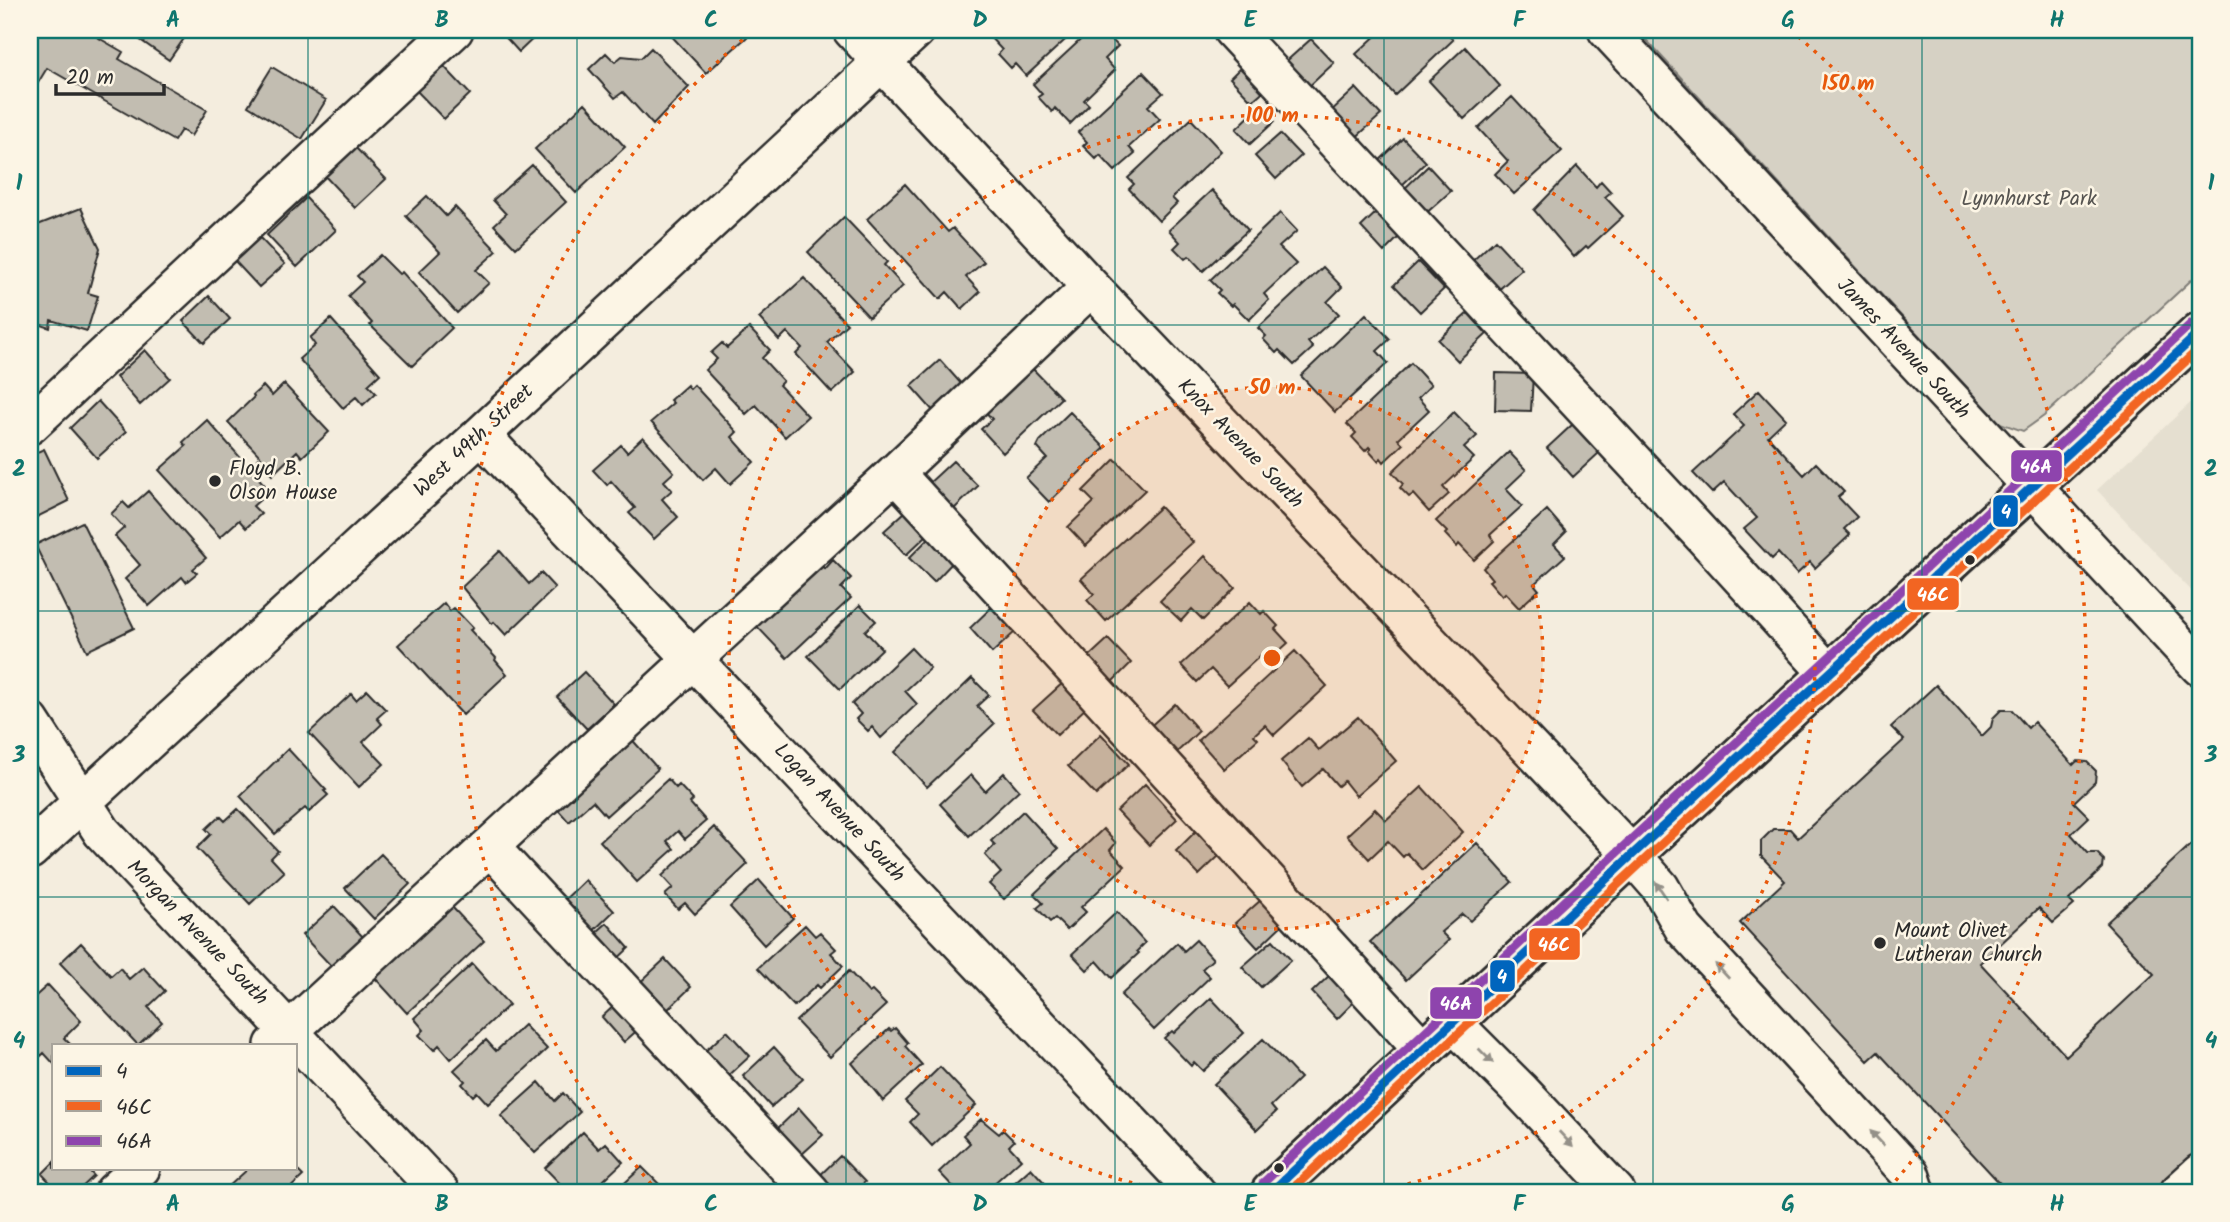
<svg xmlns="http://www.w3.org/2000/svg" width="2230" height="1222" font-family="Kalam,sans-serif">
<style>
.built{fill:#e5dfd0}
.green{fill:#d6d1c4;stroke:#807e78;stroke-width:2}
.building{fill:#c2bdb1;stroke:#2b2b2b;stroke-width:2}
.lines{fill:none;stroke-linecap:round;stroke-linejoin:round}
.minor-casing{stroke:#2b2b2b;stroke-width:42}
.major-casing{stroke:#2b2b2b;stroke-width:44}
.minor{stroke:#fcf5e5;stroke-width:37}
.major{stroke:#fcf5e5;stroke-width:38}
.bus-1-casing{stroke:#fcf5e5;stroke-width:14}
.bus-2-casing{stroke:#fcf5e5;stroke-width:14}
.bus-3-casing{stroke:#fcf5e5;stroke-width:14}
.bus-1{stroke:#0065bd;stroke-width:9}
.bus-2{stroke:#f26522;stroke-width:9}
.bus-3{stroke:#8e44ad;stroke-width:9}
.oneway{fill:#949088}
.grid{fill:none;stroke:#0f766e;stroke-width:2;stroke-opacity:0.55}
.ring{fill:none;stroke:#e8590c;stroke-width:3.5;stroke-dasharray:3.5 7}
.poi-dot{fill:#2b2b2b;stroke:#fcf5e5;stroke-width:2.5}
.labels{text-anchor:middle;dominant-baseline:central;stroke-width:5;stroke-linejoin:round;paint-order:stroke}
.park-label{font-size:21px;fill:#565451;stroke:#fcf5e5}
.street-label{font-size:21px;fill:#2b2b2b;stroke:#fcf5e5}
.poi-label{font-size:21px;fill:#2b2b2b;stroke:#fcf5e5;text-anchor:start}
.centre{fill:#e8590c;stroke:#fcf5e5;stroke-width:3.5}
.ring-label{font-size:21px;text-anchor:middle;font-weight:bold;fill:#e8590c;stroke:#fcf5e5;stroke-width:5;stroke-linejoin:round;paint-order:stroke}
.line-badge{stroke:#fcf5e5;stroke-width:2.5}
.badge-label{font-size:19px;text-anchor:middle;font-weight:bold;fill:#fff}
.neatline{fill:none;stroke:#0f766e;stroke-width:2.5}
.grid-label{font-size:23px;text-anchor:middle;font-weight:bold;fill:#0f766e}
</style>
<rect width="100%" height="100%" fill="#f4edde"/>
<filter id="ink" filterUnits="userSpaceOnUse"><feTurbulence type="fractalNoise" baseFrequency=".0143" numOctaves="2"/><feDisplacementMap in="SourceGraphic" scale="14" xChannelSelector="R" yChannelSelector="G"/><feConvolveMatrix kernelMatrix="1 2 1 2 8 2 1 2 1" color-interpolation-filters="sRGB"/></filter>
<g filter="url(#ink)">
<!-- built -->
<path class="built" d="M2200 394V600L2097 490Z"/>
<!-- green -->
<path class="green" d="M1637 30H2200V272L2044 416 2023 431 2000 423Z"/>
<!-- building -->
<path class="building" d="M30 30H85L123 52 119 59 207 110 191 136 181 130 174 141 47 68 30 96Z
M126 30H190L169 60Z
M499 30H536L539 33 519 52Z
M666 30H755L706 73Z
M994 30H1076L1026 76 1015 64 1011 68 998 54 1002 50 988 35Z
M1091 30H1102L1118 46 1105 59 1115 70 1084 100 1089 105 1070 124 1055 108 1052 112 1038 97 1042 94 1033 84Z
M1382 30H1444L1453 40 1395 95 1356 54Z
M1311 39 1334 63 1304 91 1281 66Z
M1465 47 1500 86 1464 119 1429 81Z
M651 48 689 87 653 125 623 92 615 98 589 69 606 53 615 62 622 56 641 58Z
M439 61 470 94 444 119 413 87Z
M1245 63 1268 87 1252 101 1230 78Z
M272 67 326 100 302 139 248 106Z
M1143 72 1163 93 1148 106 1160 119 1129 147 1135 154 1115 171 1100 155 1096 159 1083 146 1087 142 1078 132Z
M1356 88 1381 115 1353 140 1329 113Z
M1512 97 1562 151 1514 194 1495 174 1508 161 1478 128Z
M585 103 625 147 576 193 535 149Z
M1260 106 1274 122 1250 144 1236 129Z
M1191 119 1221 151 1172 198 1177 203 1159 221 1129 189 1134 184 1128 178Z
M1280 134 1301 156 1276 179 1255 156Z
M1403 138 1426 162 1400 187 1377 163Z
M352 144 386 179 355 208 322 173Z
M532 165 566 202 516 248 494 225 506 214 493 200Z
M1428 166 1451 191 1424 215 1402 191Z
M1577 166 1596 187 1601 181 1611 192 1605 197 1623 216 1588 248 1586 246 1574 257 1534 210Z
M905 184 948 232 953 228 984 262 966 277 980 292 962 309 947 292 940 299 867 219Z
M1212 190 1248 230 1203 271 1189 256 1185 259 1174 248 1180 242 1169 230Z
M427 196 446 216 455 207 497 251 476 270 489 283 457 313 419 272 440 252 406 216Z
M306 198 336 230 297 267 267 235Z
M81 208 100 248 88 293 98 296 87 331 51 320 50 328 30 321V228Z
M1381 208 1404 232 1384 252 1361 227Z
M1280 213 1297 231 1279 247 1296 264 1264 294 1269 300 1249 320 1233 304 1231 306 1217 293 1220 290 1210 280Z
M844 217 887 262 884 265 903 286 869 317 808 252Z
M258 236 285 264 259 287 233 259Z
M1495 240 1522 269 1495 293 1469 264Z
M380 255 399 274 402 272 452 328 412 366 370 325 372 323 348 296 363 282 357 276Z
M1418 262 1444 289 1420 312 1394 285Z
M1323 267 1342 287 1327 302 1339 314 1308 342 1313 348 1294 365 1279 350 1276 353 1263 339 1266 336 1258 328Z
M804 278 847 324 827 342 855 372 832 393 796 354 802 348 787 332 779 340 759 318Z
M209 296 230 319 204 343 183 321Z
M1468 313 1487 334 1458 361 1438 340Z
M1366 314 1390 339 1377 351 1388 363 1335 412 1301 376Z
M331 319 380 374 368 385 376 393 363 405 356 397 343 408 299 359 315 345 310 338Z
M749 328 770 350 762 358 783 381 779 385 808 416 785 437 756 405 746 414 705 370 717 359 711 353 722 343 727 348Z
M145 350 170 378 140 405 116 377Z
M940 360 964 387 935 413 911 386Z
M1411 363 1431 385 1418 398 1429 410 1398 439 1403 444 1384 462 1381 458 1378 461 1369 451 1371 449 1369 447 1365 451 1352 437 1356 433 1347 424Z
M1030 366 1061 398 1003 453 981 429 992 419 984 410Z
M1496 373 1533 374 1531 411 1495 410Z
M284 384 329 432 302 457 297 451 272 475 258 459 261 457 228 422 254 397 253 395 263 386 272 396Z
M687 385 690 389 694 385 737 432 732 437 754 462 730 484 716 468 703 480 651 422 673 403 670 400Z
M1759 390 1786 419 1768 436 1804 475 1816 463 1844 492 1838 497 1857 517 1844 529 1850 535 1815 568 1810 562 1797 574 1778 553 1772 559 1744 529 1757 518 1724 482 1712 493 1693 473 1744 426 1733 414Z
M98 401 126 432 97 458 70 428Z
M1070 412 1105 448 1049 502 1026 478 1047 458 1037 447 1040 441Z
M1454 412 1477 436 1464 448 1474 458 1443 487 1449 494 1429 512 1413 494 1409 497 1400 488 1403 484 1392 472Z
M207 420 270 491 253 506 261 514 246 528 239 520 220 537 159 470 186 446 183 442Z
M1573 424 1599 453 1573 477 1547 448Z
M643 437 674 472 664 481 672 490 662 499 678 517 654 539 629 513 635 508 611 481 607 485 593 470 621 445 627 452Z
M44 449 69 501 37 517 30 503V455Z
M1509 452 1526 470 1506 489 1522 506 1490 535 1494 541 1474 560 1459 544 1457 547 1445 534 1447 532 1436 521Z
M1115 459 1145 490 1086 546 1068 527 1094 502 1083 491Z
M953 461 978 486 952 511 928 484Z
M148 491 206 558 193 569 197 573 186 582 182 577 149 606 125 579 140 565 115 536 124 528 111 514 123 502 129 508Z
M1160 507 1193 542 1106 621 1087 600 1094 594 1081 579Z
M1547 510 1566 532 1554 544 1565 556 1534 584 1539 590 1519 608 1505 593 1502 596 1489 581 1492 579 1483 568Z
M905 512 927 535 906 555 884 531Z
M82 522 134 628 87 651 35 545Z
M931 536 955 560 934 582 909 558Z
M500 551 529 584 541 573 555 588 506 635 494 622 492 624 462 587Z
M1205 556 1235 588 1203 620 1192 609 1181 621 1160 601Z
M816 560 825 569 833 560 851 578 841 588 851 598 787 658 751 620Z
M1250 602 1261 614 1264 611 1278 626 1275 629 1288 643 1267 662 1261 655 1227 686 1211 669 1197 682 1181 665Z
M444 603 450 611 454 608 473 628 470 630 496 658 495 660 507 674 463 715 398 645Z
M860 605 876 621 865 631 882 649 840 689 808 656Z
M992 607 1015 632 992 653 970 628Z
M1108 639 1131 663 1106 688 1082 663Z
M911 648 930 668 905 691 917 704 881 738 872 727 868 731 856 719 861 714 852 704Z
M1295 651 1327 686 1274 735 1265 725 1254 735 1258 739 1224 769 1198 740Z
M584 672 614 704 587 729 557 697Z
M972 678 989 695 977 706 994 724 927 787 895 752Z
M1065 681 1088 706 1057 735 1033 710Z
M1936 685 1982 736 1991 727 1993 718 2001 710H2012L2028 728 2034 722 2073 765 2077 761 2087 762 2096 771 2095 782 2074 802 2089 817 2071 834 2088 853H2097L2104 860 2103 868 2069 900 2074 905 2053 923 2039 908 1980 963 2066 1056 2154 974 2106 923 2200 836V1157L2163 1192H2008L1878 1052 1868 1061 1740 923 1785 881 1761 856V841L1773 829H1790L1798 838 1904 740 1891 727Z
M367 690 386 710 377 718 382 724 363 742 384 764 359 787 309 733 351 694 356 700Z
M1175 704 1199 731 1172 757 1146 730Z
M1358 717 1396 761 1356 796 1344 781 1338 786 1323 769 1302 787 1281 761 1308 738 1319 750Z
M1101 734 1129 764 1096 795 1068 766Z
M629 736 658 769 606 816 593 801 569 822 553 804Z
M288 749 326 790 324 791 328 795 309 812 305 808 275 834 240 796Z
M1004 773 1019 790 969 836 940 804 971 775 985 791Z
M668 779 676 788 679 785 693 800 690 803 706 821 685 839 678 831 667 841 674 849 637 882 600 841Z
M1145 784 1177 819 1149 845 1117 811Z
M1422 787 1463 832 1423 870 1407 853 1403 857 1388 841 1369 859 1347 835 1375 809 1386 820Z
M238 809 278 851 271 858 284 872 250 904 197 848 211 834 206 829 220 816 225 821Z
M1023 811 1058 849 1004 899 989 884 1001 873 985 855 995 845 991 841Z
M714 827 748 864 695 914 685 903 678 909 665 895 673 888 662 876Z
M1103 829 1116 843 1110 850 1125 866 1081 907 1086 912 1067 930 1055 918 1050 922 1037 908 1043 903 1034 894Z
M1196 831 1219 856 1199 875 1176 851Z
M1477 843 1512 882 1470 921 1462 914 1441 932 1449 940 1406 980 1370 942Z
M381 854 410 884 374 919 345 888Z
M585 880 614 911 586 938 556 908Z
M759 880 793 918 764 945 730 907Z
M1261 900 1283 924 1258 948 1235 923Z
M334 906 364 938 333 968 302 935Z
M451 906 484 941 407 1013 375 978Z
M1117 912 1145 943 1137 951 1139 953 1112 978 1097 961 1087 970 1072 954Z
M607 923 629 948 612 964 589 939Z
M805 925 815 936 820 932 836 949 831 953 843 966 820 988 817 985 794 1006 758 968Z
M1196 940 1213 959 1202 969 1210 977 1154 1030 1121 995 1177 943 1184 951Z
M1273 940 1291 960 1261 987 1242 967Z
M81 943 111 976 120 968 129 979 143 967 165 991 148 1007 162 1022 138 1045 60 963Z
M665 959 691 987 661 1016 634 988Z
M472 964 509 1005 451 1059 439 1045 434 1050 419 1035 424 1030 414 1018Z
M849 971 869 993 872 991 886 1005 830 1057 796 1021Z
M1333 972 1358 998 1337 1019 1312 992Z
M48 985 81 1021 64 1038 71 1045H54V1064L44 1053 41 1056 30 1043V1001Z
M1211 998 1244 1033 1203 1071 1194 1062 1191 1066 1164 1038 1172 1031 1174 1033Z
M618 1002 641 1027 624 1042 602 1017Z
M524 1025 547 1049 488 1104 477 1092 473 1096 462 1084 465 1081 454 1070 486 1040 496 1051Z
M895 1028 908 1043 905 1046 922 1065 883 1101 852 1063 889 1029 891 1031Z
M727 1031 750 1056 724 1080 701 1055Z
M1263 1039 1300 1078 1271 1106 1276 1112 1257 1130 1214 1084Z
M774 1047 803 1079 771 1107 743 1076Z
M940 1067 976 1105 932 1146 910 1122 918 1114 905 1101Z
M539 1082 555 1101 563 1093 580 1112 535 1153 501 1116Z
M799 1108 823 1135 801 1155 777 1129Z
M981 1119 999 1134 1003 1130 1014 1141 1009 1146 1021 1159 990 1187 988 1184 980 1192H958L939 1172 970 1143 963 1135Z
M583 1132 599 1149 606 1143 623 1162 591 1192H568L545 1168Z
M840 1156 865 1182 854 1192H828L816 1179Z
M54 1162V1168H87L94 1176 77 1192H59L42 1174Z
M642 1167 667 1192H615Z
M249 1168H295L303 1176 286 1192H232L228 1187Z
M1031 1168 1053 1192H1004Z
M43 1182 53 1192H32Z"/>
<g class="lines">
<defs>
<path id="minor" d="M852 30 1091 287 1632 855 1660 887 1684 929 1910 1174 1916 1192
M1232 30 1702 535 1829 674
M1607 30 2200 667
M30 425 454 30
M481 435 1196 1192
M895 473 1423 1050
M30 721 102 832 440 1192
M490 847 811 1192
M30 850 481 435 916 30
M1453 1023 1519 1089 1616 1192
M274 1045 895 473 1091 287
M114 1192 141 1168
M2179 1192 2200 1173"/>
<path id="major" d="M1271 1192 1632 855 2200 332"/>
</defs>
<!-- minor casing -->
<use href="#minor" class="minor-casing"/>
<!-- major casing -->
<use href="#major" class="major-casing"/>
<!-- minor -->
<use href="#minor" class="minor"/>
<!-- major -->
<use href="#major" class="major"/>
<defs>
<path id="bus-1" d="M1271 1192 1632 855 2200 332"/>
<path id="bus-2" d="M1289 1192 1640 864 2200 348"/>
<path id="bus-3" d="M1263 1183 1624 846 2192 323"/>
</defs>
<!-- bus-1 casing -->
<use href="#bus-1" class="bus-1-casing"/>
<!-- bus-2 casing -->
<use href="#bus-2" class="bus-2-casing"/>
<!-- bus-3 casing -->
<use href="#bus-3" class="bus-3-casing"/>
<!-- bus-1 -->
<use href="#bus-1" class="bus-1"/>
<!-- bus-2 -->
<use href="#bus-2" class="bus-2"/>
<!-- bus-3 -->
<use href="#bus-3" class="bus-3"/>
</g>
<!-- one-way arrows -->
<defs><path id="oneway-solid" d="M-6-.8H1V-3.2L6.5 0L1 3.2V.8H-6Z" transform="scale(1.75)"/></defs>
<g class="oneway">
<use href="#oneway-solid" transform="translate(1661 890) rotate(-124)"/>
<use href="#oneway-solid" transform="translate(1722 971) rotate(-133)"/>
<use href="#oneway-solid" transform="translate(1486 1056) rotate(45)"/>
<use href="#oneway-solid" transform="translate(1877 1138) rotate(-133)"/>
<use href="#oneway-solid" transform="translate(1566 1139) rotate(47)"/>
</g>
</g>
<!-- grid -->
<path class="grid" d="M308 30V1192M577 30V1192M846 30V1192M1115 30V1192M1384 30V1192M1653 30V1192M1922 30V1192M30 325H2200M30 611H2200M30 897H2200"/>
<!-- distance rings -->
<circle cx="1272" cy="658" r="271" fill="#e8590c" fill-opacity=".12"/>
<g class="ring">
<circle cx="1272" cy="658" r="271"/>
<path d="M1173 1192A543 543 0 1 1 1371 1192"/>
<path d="M658 1192A814 814 0 0 1 754 30M1790 30A814 814 0 0 1 1886 1192"/>
</g>
<!-- markers -->
<g class="poi-dot">
<circle cx="215" cy="481" r="7"/>
<circle cx="1970" cy="560" r="6"/>
<circle cx="1880" cy="943" r="7"/>
<circle cx="1279" cy="1168" r="6"/>
</g>
<g class="labels">
<!-- park labels -->
<g class="park-label">
<text x="2029" y="199">Lynnhurst Park</text>
</g>
<!-- street labels -->
<g class="street-label">
<text transform="translate(1903 349) rotate(47)">James Avenue South</text>
<text transform="translate(474 441) rotate(-43)">West 49th Street</text>
<text transform="translate(1240 444) rotate(46)">Knox Avenue South</text>
<text transform="translate(839 813) rotate(47)">Logan Avenue South</text>
<text transform="translate(197 933) rotate(46)">Morgan Avenue South</text>
</g>
<!-- poi labels -->
<g class="poi-label">
<text x="229" y="469">Floyd B.<tspan x="229" dy="24">Olson House</tspan></text>
<text x="1894" y="931">Mount Olivet<tspan x="1894" dy="24">Lutheran Church</tspan></text>
</g>
</g>
<circle cx="1272" cy="658" r="10" class="centre"/>
<g class="ring-label">
<text x="1848" y="90">150 m</text>
<text x="1272" y="122">100 m</text>
<text x="1272" y="394">50 m</text>
</g>
<g class="line-badge">
<rect x="2010" y="449" width="53" height="34" rx="7" fill="#8e44ad"/>
<rect x="1992" y="494" width="27" height="34" rx="7" fill="#0065bd"/>
<rect x="1906" y="577" width="54" height="34" rx="7" fill="#f26522"/>
<rect x="1528" y="927" width="53" height="34" rx="7" fill="#f26522"/>
<rect x="1489" y="959" width="27" height="34" rx="7" fill="#0065bd"/>
<rect x="1429" y="986" width="54" height="34" rx="7" fill="#8e44ad"/>
</g>
<g class="badge-label">
<text x="2036" y="473">46A</text>
<text x="2006" y="518">4</text>
<text x="1933" y="601">46C</text>
<text x="1554" y="951">46C</text>
<text x="1502" y="983">4</text>
<text x="1456" y="1010">46A</text>
</g>
<!-- margin -->
<rect width="2230" height="1222" fill="none" stroke="#fcf5e5" stroke-width="77"/>
<!-- legend -->
<rect x="52" y="1044" width="245" height="126" fill="#fcf5e5" stroke="#a8a49b" stroke-width="2"/>
<rect x="66" y="1066" width="35" height="10" fill="#0065bd" stroke="#a8a49b" stroke-width="2"/>
<text x="116" y="1078" font-size="21" fill="#2b2b2b">4</text>
<rect x="66" y="1101" width="35" height="10" fill="#f26522" stroke="#a8a49b" stroke-width="2"/>
<text x="116" y="1114" font-size="21" fill="#2b2b2b">46C</text>
<rect x="66" y="1136" width="35" height="10" fill="#8e44ad" stroke="#a8a49b" stroke-width="2"/>
<text x="116" y="1148" font-size="21" fill="#2b2b2b">46A</text>
<!-- scale -->
<path d="M56 84v10h108v-10" fill="none" stroke="#2b2b2b" stroke-width="3.5"/>
<text x="66" y="84" font-size="21" fill="#2b2b2b" stroke="#fcf5e5" stroke-width="5" paint-order="stroke">20 m</text>
<rect x="38" y="38" width="2154" height="1146" class="neatline"/>
<g class="grid-label">
<text x="173" y="27">A</text>
<text x="442" y="27">B</text>
<text x="711" y="27">C</text>
<text x="980" y="27">D</text>
<text x="1250" y="27">E</text>
<text x="1519" y="27">F</text>
<text x="1788" y="27">G</text>
<text x="2057" y="27">H</text>
<text x="19" y="190">1</text>
<text x="2211" y="190">1</text>
<text x="19" y="476">2</text>
<text x="2211" y="476">2</text>
<text x="19" y="762">3</text>
<text x="2211" y="762">3</text>
<text x="19" y="1048">4</text>
<text x="2211" y="1048">4</text>
<text x="173" y="1211">A</text>
<text x="442" y="1211">B</text>
<text x="711" y="1211">C</text>
<text x="980" y="1211">D</text>
<text x="1250" y="1211">E</text>
<text x="1519" y="1211">F</text>
<text x="1788" y="1211">G</text>
<text x="2057" y="1211">H</text>
</g>
</svg>
